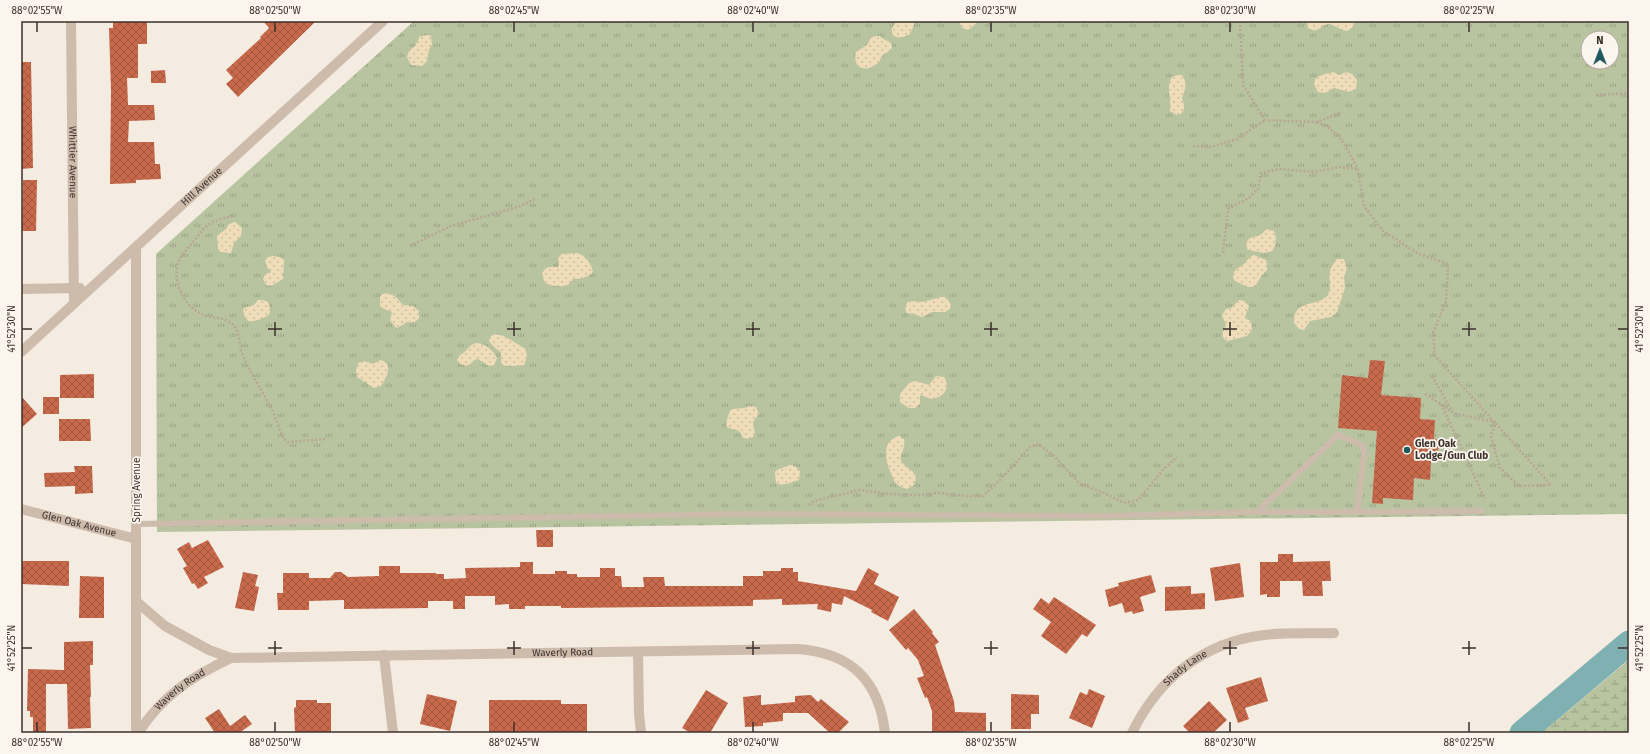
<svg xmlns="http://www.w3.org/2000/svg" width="1650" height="754" font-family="'Fira Sans',sans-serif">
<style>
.grass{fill:url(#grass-tufts);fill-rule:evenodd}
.wetland{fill:url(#wetland-marsh)}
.sand{fill:url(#sand-dots)}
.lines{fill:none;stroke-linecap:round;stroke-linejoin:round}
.river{stroke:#7fb0b2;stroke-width:25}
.building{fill:url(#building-cross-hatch)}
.path{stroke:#b9a596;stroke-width:2.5;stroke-dasharray:2 2;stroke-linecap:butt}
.lane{stroke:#cdbbac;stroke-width:6}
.street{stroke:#cdbbac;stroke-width:10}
.ticks{fill:none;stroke:#3b302b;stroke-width:1.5}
.poi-dot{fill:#1f5a5e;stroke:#fbf5ee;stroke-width:1.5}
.labels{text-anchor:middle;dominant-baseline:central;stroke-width:3.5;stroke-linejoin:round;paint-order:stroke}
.street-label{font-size:10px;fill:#3b302b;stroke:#fbf5ee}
.poi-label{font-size:10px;font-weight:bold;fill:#3b302b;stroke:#fbf5ee;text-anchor:start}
.neatline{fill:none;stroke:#3b302b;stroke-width:1.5}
.ticks-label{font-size:10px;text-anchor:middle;fill:#3b302b}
</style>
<defs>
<pattern id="grass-tufts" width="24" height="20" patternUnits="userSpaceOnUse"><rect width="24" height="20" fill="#b8c4a0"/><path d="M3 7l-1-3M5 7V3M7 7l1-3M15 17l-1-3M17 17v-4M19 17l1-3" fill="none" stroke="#97a083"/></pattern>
<pattern id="wetland-marsh" width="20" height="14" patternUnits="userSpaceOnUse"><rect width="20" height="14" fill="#b8c4a0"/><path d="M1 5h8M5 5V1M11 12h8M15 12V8" fill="none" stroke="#97a083"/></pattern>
<pattern id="sand-dots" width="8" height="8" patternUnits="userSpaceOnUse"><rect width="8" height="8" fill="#efdcb8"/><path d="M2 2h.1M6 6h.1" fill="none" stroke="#cebd9e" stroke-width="1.8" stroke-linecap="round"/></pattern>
<pattern id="building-cross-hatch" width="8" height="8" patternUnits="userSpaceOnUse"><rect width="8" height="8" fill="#c8694b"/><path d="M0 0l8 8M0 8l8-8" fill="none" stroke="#a4573f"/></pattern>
</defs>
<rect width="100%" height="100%" fill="#f4ebe1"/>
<!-- grass -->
<path class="grass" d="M414 21H1629V514L157 532 156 254ZM1588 38H1612V62H1588Z"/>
<!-- wetland -->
<path class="wetland" d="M1629 660V733H1541Z"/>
<!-- sand -->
<path class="sand" d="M914 21V26L909 35C901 39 890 39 892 28L896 22Z
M960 21H979L968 30C963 29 960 27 960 21Z
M1307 21H1354C1354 27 1351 29 1347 31 1340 30 1333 24 1329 24 1320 24 1320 35 1308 28Z
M429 35 431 36 432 45 429 50 427 61 422 66 411 65 407 57 409 51 415 46 420 36Z
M875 36H880C883 40 888 40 891 43L892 48C889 52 885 53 882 56 880 59 880 62 877 64 865 73 852 68 856 52L867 45 871 38Z
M1333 72 1340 75 1346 72 1352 74 1357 80 1356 89 1349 92 1334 88 1325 93 1318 92 1314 84C1315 74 1325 75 1333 72Z
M1178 75H1182C1188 83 1185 90 1182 98 1185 105 1186 113 1177 115L1170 111C1172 98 1165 89 1172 77Z
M235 222 242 228 241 236 234 243 231 253 220 252 218 249 217 236 226 229 229 224Z
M1267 229 1274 231C1277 236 1276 247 1272 251L1264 253 1248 250 1246 246C1247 238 1251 237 1258 236 1261 235 1264 231 1267 229Z
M576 253C584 254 592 264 593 272 587 278 581 279 573 279 572 281 570 283 569 284 563 288 551 286 545 283L542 274C545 266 550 267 558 267L559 265 558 258 562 254Z
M1254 255 1266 260 1267 264V270L1261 276 1257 284 1254 287H1248L1235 281 1233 278C1233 269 1238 269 1244 264 1248 260 1248 257 1254 255Z
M273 256 280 257 284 260 283 279 271 286 266 285 263 279 266 273H270L271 270 267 268 265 260 268 257Z
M1337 259H1344L1347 268 1344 277 1345 288 1337 312 1331 317 1310 321 1304 330 1299 329 1294 323C1293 298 1317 308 1328 295 1334 279 1323 276 1337 259Z
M382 294C394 292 396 298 403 305L413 306 419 311V318C415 323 412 323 407 322L399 327 396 328 390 320 392 312 384 309 380 306V297Z
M941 297H946L951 305 950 309 945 312H932L922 317 914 314 907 313C904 308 905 305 909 301L923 302Z
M258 300H263L268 302C273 314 269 317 258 320 254 321 252 322 248 321 245 318 242 313 244 308L254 305Z
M1239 300 1244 301 1249 306 1245 317 1246 319 1251 321 1252 330 1247 336 1228 341 1224 339 1222 334 1226 325 1222 315 1226 309 1231 308Z
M494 334C506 334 515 344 526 349L527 357 524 365C516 365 511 368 503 365L501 362V352L495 348 489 341 490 337Z
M476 343C486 344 492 349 497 358L494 365 489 366 478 359 474 360C470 366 466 367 459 363L457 360 460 355C466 352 469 345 476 343Z
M380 360C394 363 387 377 381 386L374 388 357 377 356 370 358 363 364 361 373 364Z
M936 376 944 377C951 388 944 397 932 399L920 395V404L915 408H909L900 402V394L910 382 917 381 929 385Z
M749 406 756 407 759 414 753 422 755 434 753 437C739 442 745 434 737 430 734 429 731 429 727 427L726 423 730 410C737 407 742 410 749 406Z
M899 436 904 439C906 449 899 456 901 460 905 471 921 469 914 485L907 489C904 488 900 487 898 485 893 482 893 476 890 471 885 459 882 440 899 436Z
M790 465 795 466 800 471 799 480C791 482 784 487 776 483L775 472 777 470Z"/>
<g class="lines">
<!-- river -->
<path class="river" d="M1522 733 1629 643"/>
</g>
<!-- building -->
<path class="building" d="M113 21H147V44H138V78H127L128 105H154L155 120 129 121 128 142H154L155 164H160L161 179 136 180V183L110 184 111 90 109 28H113Z
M263 21H316L238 97 226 84 233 78 226 70 261 38 260 37 269 28Z
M21 62H31L33 168 21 169Z
M165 70 166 83H151V71Z
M23 180H37L36 231H22Z
M1370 360 1385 361 1381 395 1421 398 1420 419 1435 420 1434 439 1439 440 1437 462 1431 461 1430 480 1414 478 1413 500 1383 498V504L1372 503 1377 431 1338 428 1342 375 1368 378Z
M94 374V398H60V375Z
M21 396 37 414 21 428Z
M43 397H59V414H43Z
M59 419H90L91 441H59Z
M74 466H92L93 493 75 494V486L45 487 44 473 75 472Z
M536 530H553V547H537Z
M208 540 224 567 204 577 208 583 198 589 194 583 192 584 183 568 187 566 177 549 189 542 192 548Z
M1278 554H1293V562L1330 561 1331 581H1322L1323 596H1303L1302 581H1280V597H1267V594L1260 595V562H1278Z
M21 561H69V586L21 584Z
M520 562H533V574H555V571H567V574H577V577H600V568H615V576H621L622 587H644L643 577H664L665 586H743V576H763V571H781V568H793V572H798V581L856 591 868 568 879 574 874 584 899 597 888 621 871 612 872 610 844 596 842 605 832 603 831 612 817 609 818 604 782 605V599L753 600V606L561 608V606H525V609H509V604L495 605V596H465V609H453V601H428V608L344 609V600L309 601V610H278L277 593H283V573H309V578H330L335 572H341L348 577 379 576V566H400V573H436V574H444V579L466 578 465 568 520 567Z
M1240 563 1244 597 1215 601 1210 568Z
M243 572 258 575 255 586 259 587 254 611 235 608Z
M1151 575 1156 592 1140 597 1144 611 1133 614 1132 611 1125 613 1122 603 1109 607 1105 590 1119 586 1118 583Z
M80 576 104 577V618H79Z
M1191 586V594L1205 593V609L1165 611V587Z
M1054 597 1096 625 1087 637 1082 634 1066 654 1041 636 1051 622 1033 609 1041 598 1049 604Z
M914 609 933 632 932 633 939 642 935 645 954 701 955 712 986 713V731H963V733H932V711L927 697 925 698 917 678 924 676 918 660 908 648 906 650 889 630Z
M93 641V665H90L91 697H90L91 728 68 729 67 684H46V733H33V717H30V711H27L28 669 64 670V642Z
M1261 677 1268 701 1245 708 1249 719 1238 723 1226 688Z
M1089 689 1105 696 1092 728 1069 718 1080 692 1087 695Z
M706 690 728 703 710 733H691L682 728Z
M427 694 457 701 450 731 420 724Z
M1011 694 1039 695V714H1031V729H1011Z
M761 695V705L795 702V696L811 695 818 702 821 699 849 722 838 733H830L808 713H783V721L763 723V726L745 727 743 697Z
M296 700H317V703H331V733H295L294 708 296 707Z
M489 700H561V704H587V732L489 733Z
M1209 701 1227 720 1213 733H1190L1183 726Z
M219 709 230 726 245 715 252 724 239 733H215L205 718Z"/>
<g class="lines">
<!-- path -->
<path class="path" d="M1240 21 1243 85 1265 120 1317 122 1342 112
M1596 95 1629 93
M1317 122 1328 127 1341 139 1358 169 1364 206 1382 230 1417 253 1448 264 1446 302 1433 333 1435 356 1551 485 1519 486 1500 468 1491 437 1495 422 1453 413 1432 376
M1193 146 1211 147 1237 139 1265 120
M233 216C204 222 206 227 188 248 184 253 178 259 177 266 174 284 184 306 202 314 212 319 227 316 235 327 240 334 239 345 242 353 249 371 260 387 269 404 275 415 279 427 283 438L288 442 326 439
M410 246 451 226 521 206 535 199
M1223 253 1228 209 1249 198 1258 189 1261 173 1279 169 1315 172 1339 167 1357 169
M1425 394 1451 411
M1441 404 1485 499
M809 505 814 501 860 490 888 494 919 495 939 493 965 496H983L1001 479 1030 447 1038 444 1053 455 1080 484 1104 493 1124 503 1138 500 1163 470 1177 457"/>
<!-- lane -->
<path class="lane" d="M1357 512 1482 511
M137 524 742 514 1101 516 1257 512 1338 435 1362 445 1364 454 1357 512H1256"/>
<!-- street -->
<g class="street">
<path id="s1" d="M71 21 74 303"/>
<path d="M136 247V733"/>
<path d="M21 289 80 288"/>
<path id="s2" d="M21 352 383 21"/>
<path id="s3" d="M21 509 136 539"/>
<path d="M137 602 165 626 209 650 231 658"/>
<path d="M638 653 639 714 641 733"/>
<path d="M384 655 393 733"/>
<path id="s4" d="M138 733C163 695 191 677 231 658L798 649C851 653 879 680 885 733"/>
<path id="s5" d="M1132 733C1158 679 1204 642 1264 635 1287 632 1311 634 1334 633"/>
</g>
</g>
<!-- ticks -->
<path class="ticks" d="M37 22V32M275 22V32M514 22V32M753 22V32M991 22V32M1230 22V32M1469 22V32M275 322V336M514 322V336M753 322V336M991 322V336M1230 322V336M1469 322V336M22 329H32M268 329H282M507 329H521M746 329H760M984 329H998M1223 329H1237M1462 329H1476M1618 329H1628M275 641V655M514 641V655M753 641V655M991 641V655M1230 641V655M1469 641V655M22 648H32M268 648H282M507 648H521M746 648H760M984 648H998M1223 648H1237M1462 648H1476M1618 648H1628M37 722V732M275 722V732M514 722V732M753 722V732M991 722V732M1230 722V732M1469 722V732"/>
<!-- markers -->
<circle class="poi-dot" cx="1407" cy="450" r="4"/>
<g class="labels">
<!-- street labels -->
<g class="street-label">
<text stroke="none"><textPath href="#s1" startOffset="141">Whittier Avenue</textPath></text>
<text stroke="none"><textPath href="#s2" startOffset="245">Hill Avenue</textPath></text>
<text transform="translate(137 490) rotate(-90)">Spring Avenue</text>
<text stroke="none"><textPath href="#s3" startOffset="60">Glen Oak Avenue</textPath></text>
<text stroke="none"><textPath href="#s4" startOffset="453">Waverly Road</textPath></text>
<text stroke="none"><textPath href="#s5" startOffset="85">Shady Lane</textPath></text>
<text stroke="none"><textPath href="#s4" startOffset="61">Waverly Road</textPath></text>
</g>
<!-- poi labels -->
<g class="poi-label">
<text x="1415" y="444">Glen Oak<tspan x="1415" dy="12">Lodge/Gun Club</tspan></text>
</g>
</g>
<!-- border -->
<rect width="1650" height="754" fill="none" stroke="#fbf5ee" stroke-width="44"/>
<!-- north arrow -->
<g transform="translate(1600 50)"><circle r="19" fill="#fbf5ee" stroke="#aea6a0"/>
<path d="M0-3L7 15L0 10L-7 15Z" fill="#1f5a5e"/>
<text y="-6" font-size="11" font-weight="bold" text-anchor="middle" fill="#3b302b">N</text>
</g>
<rect x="22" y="22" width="1606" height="710" class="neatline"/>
<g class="ticks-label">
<text x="37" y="14">88°02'55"W</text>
<text x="275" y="14">88°02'50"W</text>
<text x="514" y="14">88°02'45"W</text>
<text x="753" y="14">88°02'40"W</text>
<text x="991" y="14">88°02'35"W</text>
<text x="1230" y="14">88°02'30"W</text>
<text x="1469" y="14">88°02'25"W</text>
<text transform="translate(11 329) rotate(-90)" y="4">41°52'30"N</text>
<text transform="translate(1639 329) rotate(-90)" y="4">41°52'30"N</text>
<text transform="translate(11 648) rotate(-90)" y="4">41°52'25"N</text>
<text transform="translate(1639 648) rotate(-90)" y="4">41°52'25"N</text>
<text x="37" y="746">88°02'55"W</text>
<text x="275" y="746">88°02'50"W</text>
<text x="514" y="746">88°02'45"W</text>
<text x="753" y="746">88°02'40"W</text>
<text x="991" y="746">88°02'35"W</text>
<text x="1230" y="746">88°02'30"W</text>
<text x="1469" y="746">88°02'25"W</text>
</g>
</svg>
